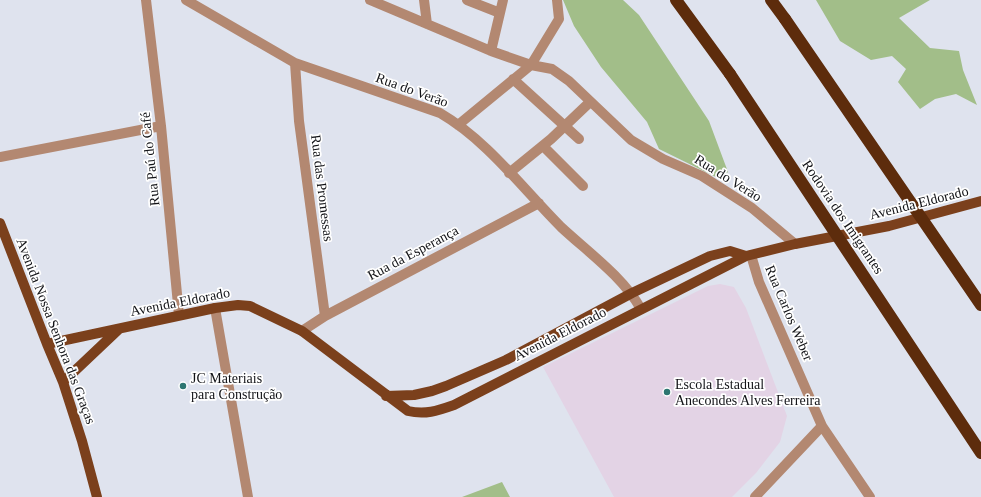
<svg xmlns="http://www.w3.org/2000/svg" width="981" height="497" font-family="Georgia,serif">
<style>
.education{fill:#e3d3e5}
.forest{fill:#a2be89}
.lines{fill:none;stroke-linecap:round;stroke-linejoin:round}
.minor{stroke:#b38871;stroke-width:10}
.major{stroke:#7b401c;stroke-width:10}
.highway{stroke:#5d2c0c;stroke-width:12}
.highway-bridge{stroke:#5d2c0c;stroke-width:12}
.poi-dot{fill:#2d7671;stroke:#fff;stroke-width:1.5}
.labels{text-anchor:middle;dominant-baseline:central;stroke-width:3.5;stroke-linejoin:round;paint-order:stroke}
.street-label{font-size:14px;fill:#121317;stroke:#fff}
.poi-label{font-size:14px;fill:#121317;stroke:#fff;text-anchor:start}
</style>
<rect width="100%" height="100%" fill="#dfe3ee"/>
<!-- education -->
<path class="education" d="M720 284 734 287 746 308 787 416 780 442 756 473 732 497H614L543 367 708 286Z"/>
<!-- forest -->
<path class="forest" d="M563 0H623L639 15 709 121 728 172 720 179 659 149 647 122 601 67 574 26Z
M816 0H930L899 18 930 48 959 51 963 70 977 105 956 94 935 99 920 109 898 82 906 69 892 56 871 60 840 41Z
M502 482 510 497H462Z"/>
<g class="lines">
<!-- minor -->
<path class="minor" d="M146 0 161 126 179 315
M186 0 295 63 440 113C488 141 522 188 561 227 589 253 622 276 641 309
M370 0 491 51 531 65 552 69 569 81 631 140 663 159 702 176 752 208 795 244
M424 0 427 24
M467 0 500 13
M491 51 503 0
M295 63 299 121 325 316
M513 79 579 139
M458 125 531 65 559 19 557 0
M543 146 583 186
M0 157 161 126
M509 173 551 139 590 102
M751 255 759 282 822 426 870 497
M215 308 248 497
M302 331 325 316 539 203
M755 497 822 426"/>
<!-- major -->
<path class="major" d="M0 223 47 344 63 382 82 441 97 497
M47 344 215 308 238 305 250 306 302 331 408 411C425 415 437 411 454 405L746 256 795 244 889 226 981 201
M63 382 119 329
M386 396 414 395 432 391 446 386 506 360 632 293 710 256 730 251 746 256"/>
<!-- highway -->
<path class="highway" d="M676 0 730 74
M771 0 785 19"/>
<!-- highway-bridge -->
<path class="highway-bridge" d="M785 19 981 305
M730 74 981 453"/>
</g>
<!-- markers -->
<g class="poi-dot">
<circle cx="183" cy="386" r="4"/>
<circle cx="667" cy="392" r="4"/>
</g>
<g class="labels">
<!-- street labels -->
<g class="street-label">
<text transform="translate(412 90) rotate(20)">Rua do Verão</text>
<text transform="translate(150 159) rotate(-96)">Rua Paú do Café</text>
<text transform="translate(728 178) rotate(32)">Rua do Verão</text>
<text transform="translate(322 188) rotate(83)">Rua das Promessas</text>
<text transform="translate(919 203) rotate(-14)">Avenida Eldorado</text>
<text transform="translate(843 217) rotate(56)">Rodovia dos Imigrantes</text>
<text transform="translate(413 253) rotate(-28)">Rua da Esperança</text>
<text transform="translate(180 302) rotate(-11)">Avenida Eldorado</text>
<text transform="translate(789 313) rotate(67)">Rua Carlos Weber</text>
<text transform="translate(56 331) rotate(69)">Avenida Nossa Senhora das Graças</text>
<text transform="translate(560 334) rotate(-27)">Avenida Eldorado</text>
</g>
<!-- poi labels -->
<g class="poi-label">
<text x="191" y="378">JC Materiais<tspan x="191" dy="16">para Construção</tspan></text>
<text x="675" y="384">Escola Estadual<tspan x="675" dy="16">Anecondes Alves Ferreira</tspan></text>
</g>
</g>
</svg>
